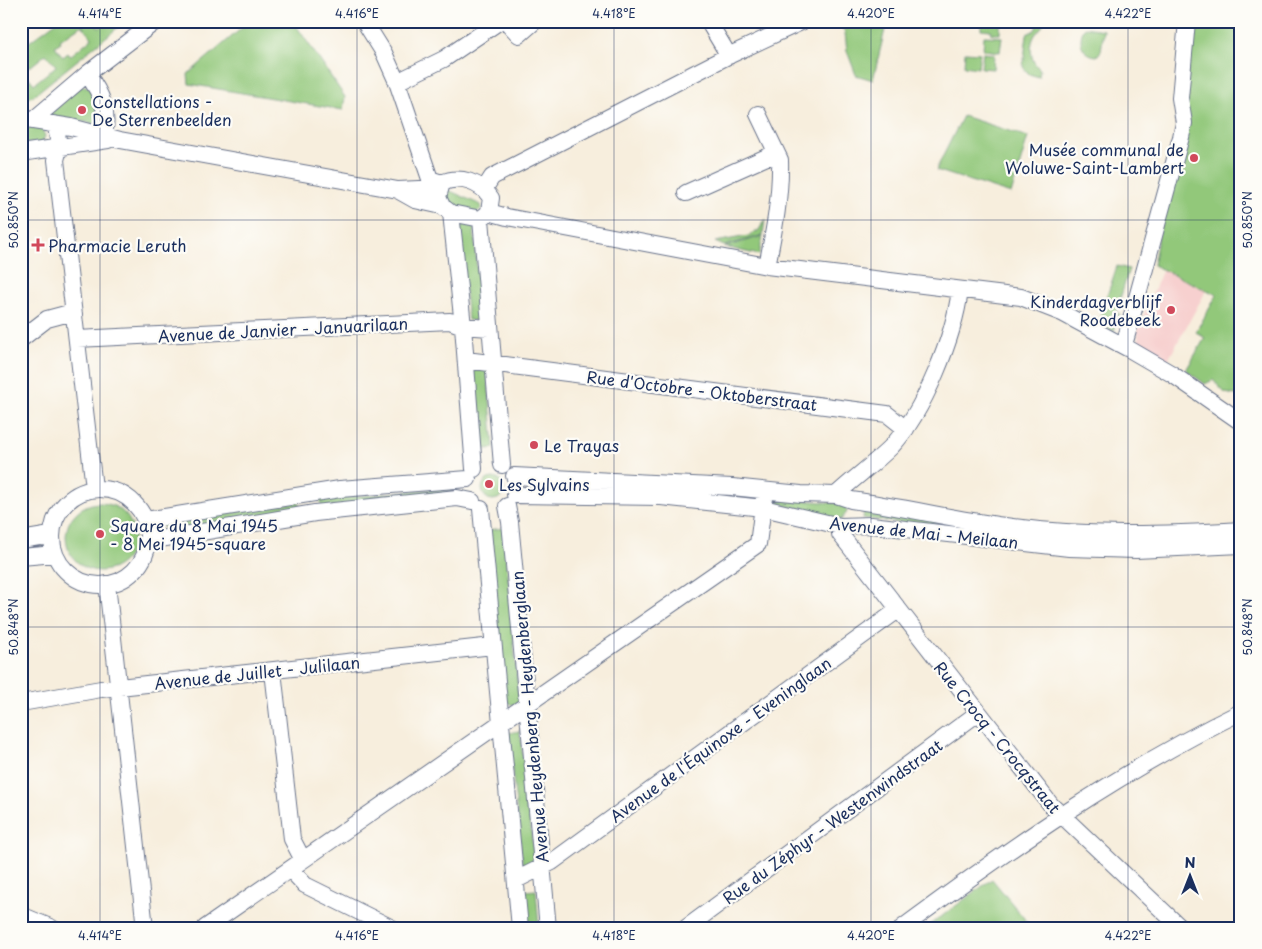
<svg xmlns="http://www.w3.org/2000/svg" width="1262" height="949" font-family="'Playpen Sans',sans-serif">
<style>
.built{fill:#f7d0cf}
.green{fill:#92c87a;stroke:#567c6c;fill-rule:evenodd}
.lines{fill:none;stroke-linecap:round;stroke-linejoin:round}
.minor-casing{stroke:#68728a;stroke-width:18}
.minor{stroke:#fff;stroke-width:16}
.ticks{fill:none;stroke:#1b2f5e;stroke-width:1;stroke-opacity:0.45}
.poi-dot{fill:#d1495b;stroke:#fdfcf7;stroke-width:2}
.labels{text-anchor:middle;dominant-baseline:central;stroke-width:4.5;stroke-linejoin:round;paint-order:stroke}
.poi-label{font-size:16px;fill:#1b2f5e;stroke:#fdfcf7;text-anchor:start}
.street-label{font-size:16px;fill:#1b2f5e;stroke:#fdfcf7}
.neatline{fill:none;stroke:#1b2f5e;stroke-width:2}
.ticks-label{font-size:12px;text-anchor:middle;fill:#1b2f5e}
</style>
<rect width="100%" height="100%" fill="#fdfcf7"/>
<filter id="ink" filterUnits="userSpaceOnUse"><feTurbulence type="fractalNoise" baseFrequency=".02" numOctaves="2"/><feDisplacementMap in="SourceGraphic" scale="10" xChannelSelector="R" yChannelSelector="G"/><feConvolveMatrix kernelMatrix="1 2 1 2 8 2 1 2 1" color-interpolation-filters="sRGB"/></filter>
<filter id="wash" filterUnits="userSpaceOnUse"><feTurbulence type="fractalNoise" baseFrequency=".0096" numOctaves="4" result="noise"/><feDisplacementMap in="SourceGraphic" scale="20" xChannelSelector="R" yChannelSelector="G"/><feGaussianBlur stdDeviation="1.12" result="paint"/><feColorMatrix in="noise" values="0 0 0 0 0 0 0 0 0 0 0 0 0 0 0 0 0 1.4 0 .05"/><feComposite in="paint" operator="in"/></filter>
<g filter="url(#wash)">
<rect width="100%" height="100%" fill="#f7eedd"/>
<!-- built -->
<path class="built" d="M1163 269 1207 289 1168 360 1143 346 1139 342 1137 331Z"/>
<!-- green -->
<path class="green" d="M57 21H94L99 28 103 25 105 27 112 21H126L33 96 21 100V48ZM82 25 92 38 70 56 68 53 63 57 55 46 61 42 60 40ZM46 54 56 66 34 84 22 69 28 64 30 67Z
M250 21H293L345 97 343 110 189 84 188 74Z
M845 21H887L873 80 856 75 847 51 845 33 840 24Z
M981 21H1000V34H991V30L981 29Z
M1039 21H1044C1043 28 1039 29 1035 35 1029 45 1030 62 1040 69L1039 77 1029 74 1023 67 1027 34 1035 30Z
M1192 21H1241V396L1225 393 1213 380 1205 384 1186 370 1205 338 1196 332 1217 295 1153 265 1185 97Z
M1085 27 1104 30 1101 51 1097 56C1081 55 1077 39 1085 27Z
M984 36 1002 37 1000 52 983 50Z
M965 52 980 53 978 68 964 66Z
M983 53 994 54 993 69 981 68Z
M86 86 93 91 99 121 96 124 48 116 79 87Z
M963 116 1028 137 1011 194 936 170Z
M21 126 42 129 45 136 42 143 21 144Z
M446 189 481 205V210C467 219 449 206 443 193Z
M765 219 763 235 724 246 715 242 748 236 759 230Z
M466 223 474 227 480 321 468 320 458 228Z
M763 236 759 255 725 247Z
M1117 266 1129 269 1116 313 1120 314 1114 331 1098 323Z
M487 365 494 448 480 450 473 367Z
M482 489a11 11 0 1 1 22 0a11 11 0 1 1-22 0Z
M451 487 453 495 322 507 320 500Z
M778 498 845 504 847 512 841 520 778 504Z
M299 502 301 512 164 531 163 523Z
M66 537a34 34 0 1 1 68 0a34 34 0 1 1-68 0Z
M864 510 1059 535 1058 545 863 518Z
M504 528 519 702 513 705 504 701 488 530Z
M520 731 535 867 523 868 508 733Z
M992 879 1032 928H926Z
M536 890 539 928H527L524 891Z"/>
</g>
<g filter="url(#ink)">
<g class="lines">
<defs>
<path id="minor" d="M364 21 384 53 397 82 430 179 442 183
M506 21 519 35 535 21
M708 21 729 56
M87 74 156 21
M397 82 444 59 500 21
M758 114 780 160
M21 119 71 127 120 140 398 190 440 188
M33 120 87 74C102 94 109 111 104 136
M56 125 59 148 56 160 94 488
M21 153 108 140
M485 188 492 177 728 56 803 21
M399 191 415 200 442 206 451 213 481 219
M686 193 769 156 780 160C781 195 774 231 767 266
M442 206 438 197 442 183C459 175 481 182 491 198L489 212 482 218
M489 212 507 217 767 266 1021 297 1062 313 1129 349 1172 374 1241 422
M451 213 463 326 474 469
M481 219 502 465
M21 339 47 319 73 312
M77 339 450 321 463 326 489 328
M1122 345 1126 338 1181 137 1184 123 1180 98 1187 21
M466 360 887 414 906 429
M514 476 732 487 801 494 836 495 851 500C903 507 954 519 1005 526 1083 537 1162 535 1241 530
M52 537a48 48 0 1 1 96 0a48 48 0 1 1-96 0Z
M515 495 661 497 763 508 840 526 871 525 1069 548 1136 550 1241 545
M836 495C854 478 874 464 891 447 924 412 954 337 960 290
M507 506 510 522 548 928
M481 509 520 928
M146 520 340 489 468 479
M840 526V534L1051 805 1181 928
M21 540 51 535
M148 541 315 513 457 498 472 501
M21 557 55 554
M107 584 145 928
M273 671 292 839 303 860
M21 703 101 689 493 646
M290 869 305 885 392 928
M516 880 552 862 898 610
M21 915 52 928
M205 928 758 544 764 498
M686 928 978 713
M902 928C1010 848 1120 771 1241 712"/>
</defs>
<!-- minor casing -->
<use href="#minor" class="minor-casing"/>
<!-- minor -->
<use href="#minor" class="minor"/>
</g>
</g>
<!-- ticks -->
<path class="ticks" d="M100 21V928M357 21V928M614 21V928M871 21V928M1128 21V928M21 220H1241M21 627H1241"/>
<!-- markers -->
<g class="poi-dot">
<circle cx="82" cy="110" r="5"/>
<circle cx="1194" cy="158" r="5"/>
<path d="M35.5 237.5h5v5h5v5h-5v5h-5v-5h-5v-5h5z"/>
<circle cx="1171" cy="310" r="5"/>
<circle cx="534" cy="445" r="5"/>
<circle cx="489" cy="484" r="5"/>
<circle cx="100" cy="534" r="5"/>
</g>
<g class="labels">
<!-- poi labels -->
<g class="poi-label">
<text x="92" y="101">Constellations -<tspan x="92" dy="18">De Sterrenbeelden</tspan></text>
<text x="1184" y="149" text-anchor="end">Musée communal de<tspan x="1184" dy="18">Woluwe-Saint-Lambert</tspan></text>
<text x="48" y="245">Pharmacie Leruth</text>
<text x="1161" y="301" text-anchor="end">Kinderdagverblijf<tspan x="1161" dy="18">Roodebeek</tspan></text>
<text x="544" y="445">Le Trayas</text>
<text x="499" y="484">Les Sylvains</text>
<text x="110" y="525">Square du 8 Mai 1945<tspan x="110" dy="18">- 8 Mei 1945-square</tspan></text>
</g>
<!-- street labels -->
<g class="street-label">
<text transform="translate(283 329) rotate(-3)">Avenue de Janvier - Januarilaan</text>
<text transform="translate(702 390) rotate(7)">Rue d'Octobre - Oktoberstraat</text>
<text transform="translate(924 532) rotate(6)">Avenue de Mai - Meilaan</text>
<text transform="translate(257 672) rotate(-6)">Avenue de Juillet - Julilaan</text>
<text transform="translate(529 717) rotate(-95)">Avenue Heydenberg - Heydenberglaan</text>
<text transform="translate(998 737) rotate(51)">Rue Crocq - Crocqstraat</text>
<text transform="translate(720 739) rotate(-36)">Avenue de l'Équinoxe - Eveninglaan</text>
<text transform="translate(832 821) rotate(-36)">Rue du Zéphyr - Westenwindstraat</text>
</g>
</g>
<!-- margin -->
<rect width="1262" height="949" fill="none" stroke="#fdfcf7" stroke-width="55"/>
<!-- north arrow -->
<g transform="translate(1190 876)" stroke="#fdfcf7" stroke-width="4" paint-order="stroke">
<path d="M0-4L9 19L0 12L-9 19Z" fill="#1b2f5e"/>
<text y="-8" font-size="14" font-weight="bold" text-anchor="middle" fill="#1b2f5e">N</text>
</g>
<rect x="28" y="28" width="1206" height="894" class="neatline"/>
<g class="ticks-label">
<text x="100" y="18">4.414°E</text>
<text x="357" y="18">4.416°E</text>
<text x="614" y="18">4.418°E</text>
<text x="871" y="18">4.420°E</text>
<text x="1128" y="18">4.422°E</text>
<text transform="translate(14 220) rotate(-90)" y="4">50.850°N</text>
<text transform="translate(1248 220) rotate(-90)" y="4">50.850°N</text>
<text transform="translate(14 627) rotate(-90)" y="4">50.848°N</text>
<text transform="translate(1248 627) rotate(-90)" y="4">50.848°N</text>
<text x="100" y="940">4.414°E</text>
<text x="357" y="940">4.416°E</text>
<text x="614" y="940">4.418°E</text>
<text x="871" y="940">4.420°E</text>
<text x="1128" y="940">4.422°E</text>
</g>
</svg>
